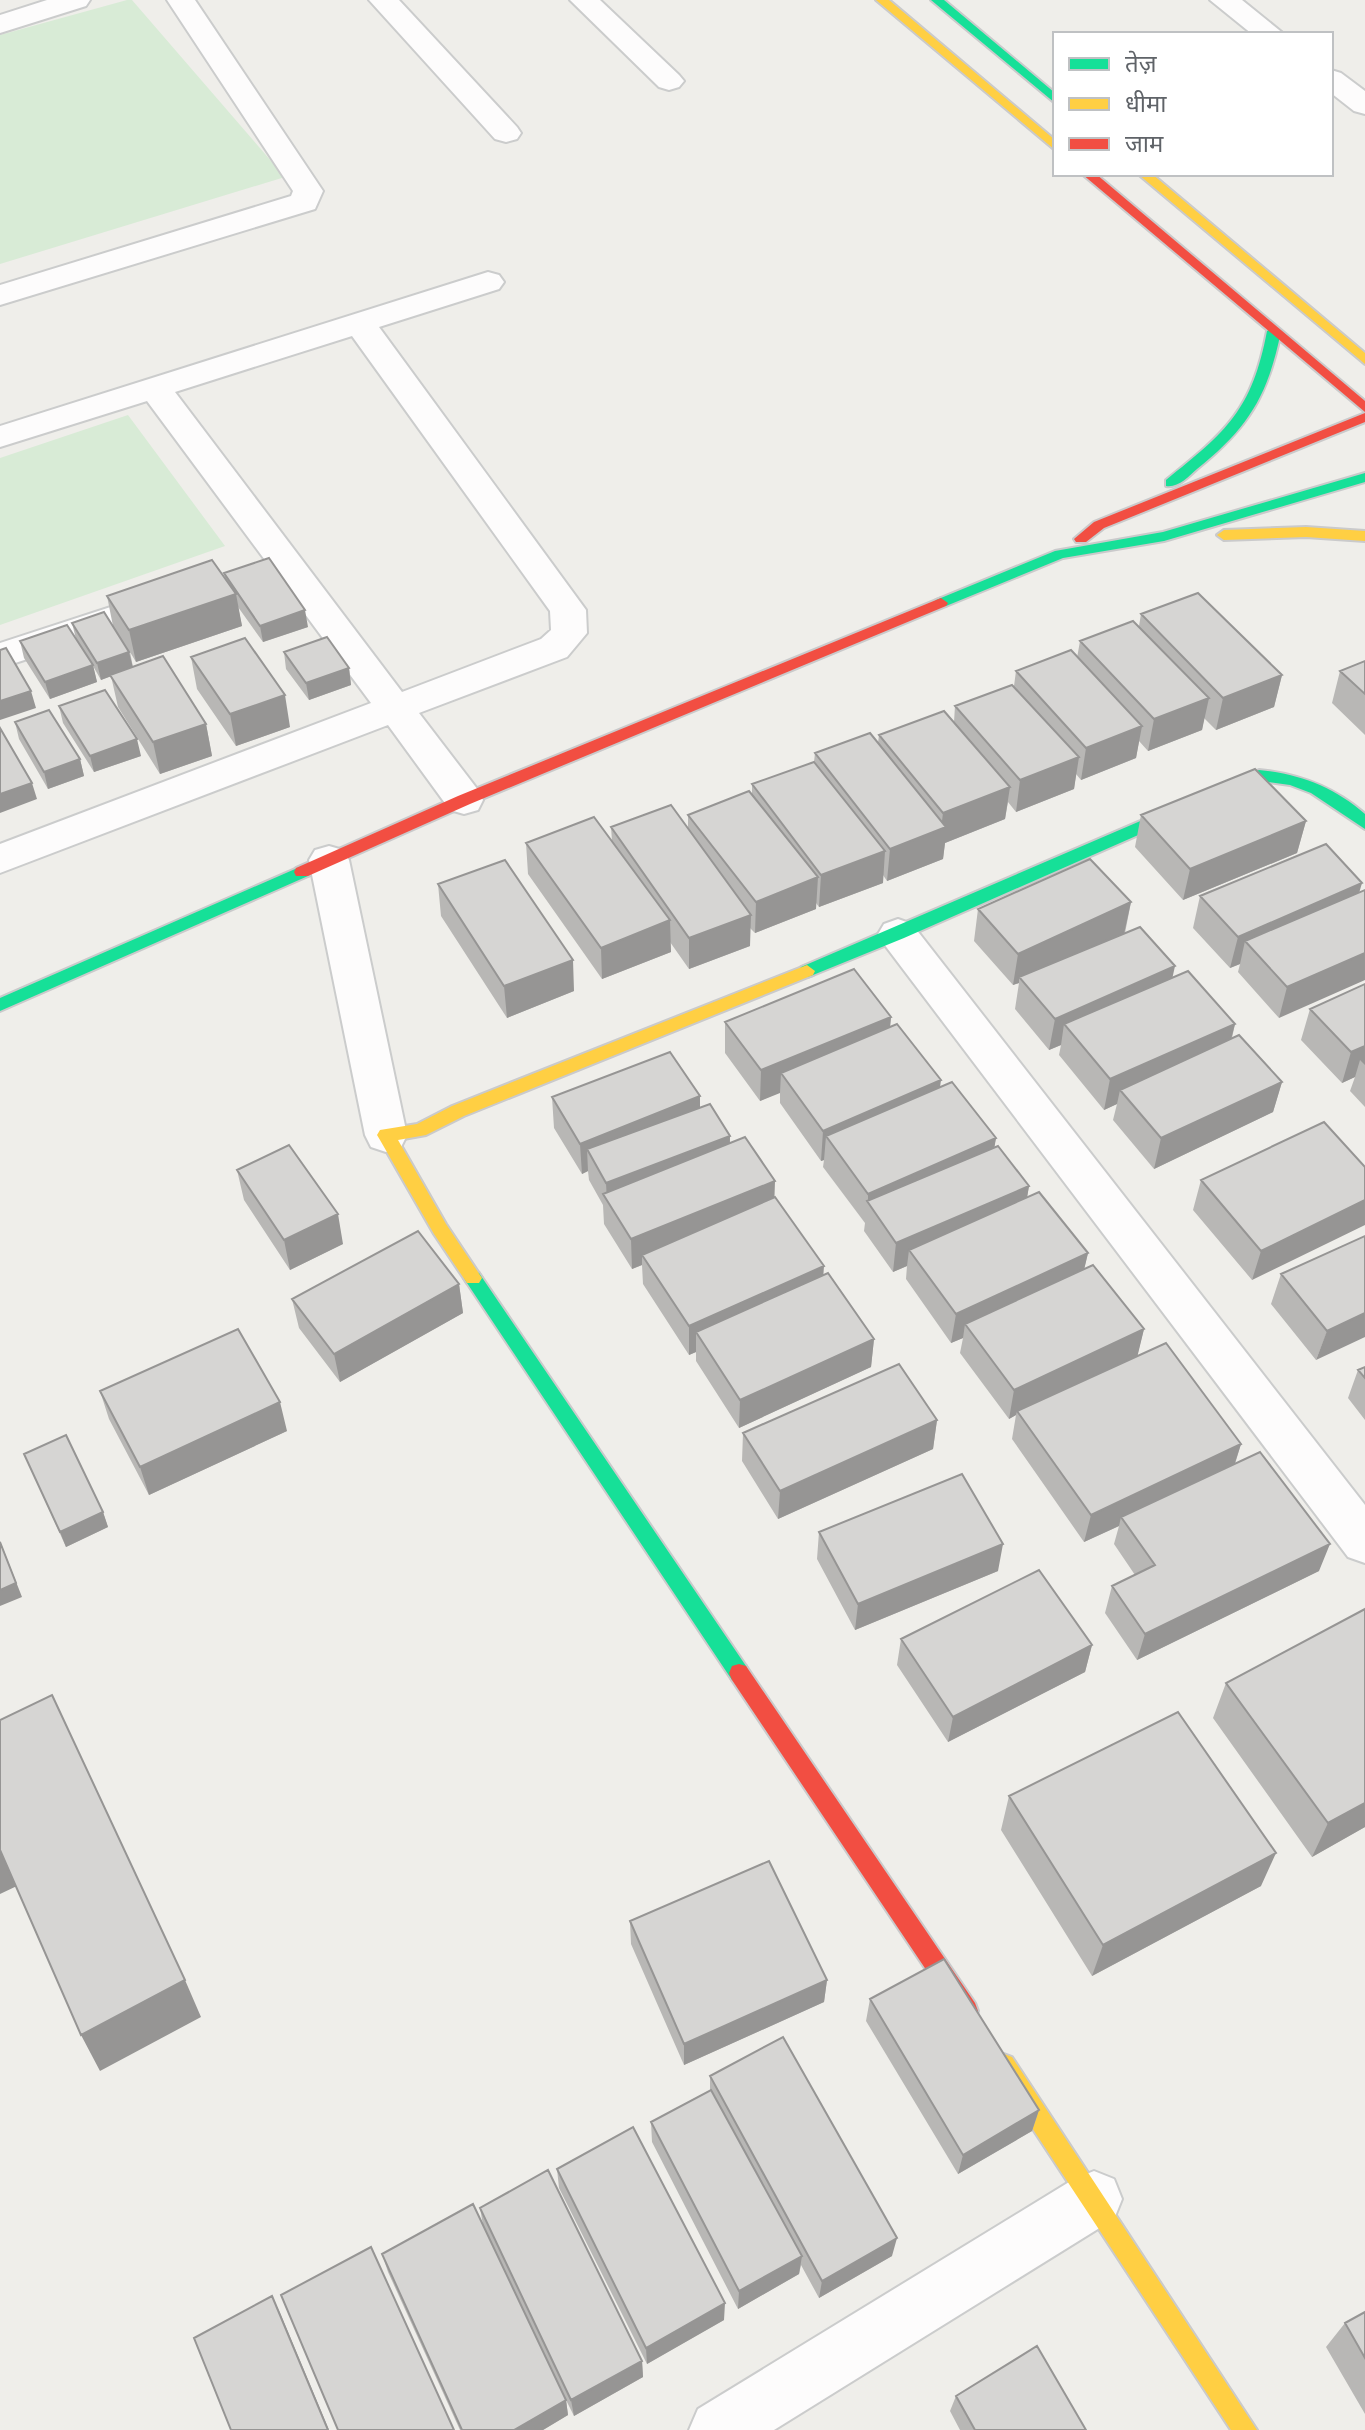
<svg xmlns="http://www.w3.org/2000/svg" width="1365" height="2430" font-family="'Exo 2','Noto Sans Devanagari',sans-serif">
<style>
.green{fill:#d8ebd6}
.lines{fill:none;stroke-linecap:round;stroke-linejoin:round}
.street-casing{stroke:#cbcccc;stroke-width:4}
.fast-casing{stroke:#cacacb;stroke-width:4}
.slow-casing{stroke:#cacacb;stroke-width:4}
.jam-casing{stroke:#cacacb;stroke-width:4}
.street{fill:#fdfcfc;fill-rule:evenodd}
.fast{fill:#16e098;fill-rule:evenodd}
.slow{fill:#ffcf43;fill-rule:evenodd}
.jam{fill:#f24e42;fill-rule:evenodd}
.wall{fill:#b8b7b5}
.shaded-wall{fill:#969594}
.building{fill:#d6d5d3;stroke:#969594;stroke-width:2}
</style>
<rect width="100%" height="100%" fill="#efeeea"/>
<!-- green -->
<path class="green" d="M127 0H132L285 177 0 264V35Z
M128 415 225 546 0 625V458Z"/>
<g class="lines">
<defs>
<path id="street" d="M47 0H90L86 6 0 33V15Z
M167 0H195L323 191 315 209 0 305V285L291 196 293 191Z
M369 0H399L517 127 521 133 517 139 506 142 495 139Z
M570 0H600L679 75 684 81 679 87 669 90 659 87Z
M1210 0H1242L1284 34H1252Z
M1331 70 1341 73 1365 91V114L1354 111 1331 93Z
M488 272 499 275 504 282 499 289 379 327 586 610 587 633 567 657 419 713 478 790 483 800 478 810 464 814 450 810 388 725 0 873V844L371 703 147 401 0 447V426ZM352 336 550 611 551 630 541 639 402 692 175 392Z
M169 588 182 592 187 600 182 608 0 668V643Z
M329 846 343 850 349 860 407 1135 401 1147 386 1152 371 1147 365 1135 309 860 315 850Z
M898 919 912 924 1365 1505V1563L1348 1557 884 944 878 934 884 924Z
M1094 2171 1114 2179 1122 2199 1114 2219 774 2430H689L698 2409 1074 2179Z"/>
<path id="fast" d="M931 0H944L1055 93V103Z
M1274 327 1281 331C1268 396 1248 428 1197 469 1188 477 1178 488 1166 486V480C1227 431 1252 410 1267 331Z
M1365 473V482L1164 541 1063 558 946 606H936L934 603 936 600 1055 551 1163 532Z
M1259 770C1300 774 1334 787 1365 814V829L1311 793 1290 785 1261 781 904 938 813 975 807 977 799 971 801 967Z
M302 866 310 872 308 876 0 1011V998Z
M473 1271 479 1273 746 1666 749 1673 746 1680 739 1682 732 1680 467 1283 464 1278 467 1273Z"/>
<path id="slow" d="M876 0H889L1055 140V150Z
M1138 174H1152L1365 353V364Z
M1306 527 1365 531V541L1306 537 1224 540 1217 535 1224 530Z
M807 965 815 971 813 975 464 1116 426 1135 398 1140 446 1224 482 1278 479 1283H467L434 1234 380 1140 377 1135 380 1130 417 1124 452 1106Z
M1004 2054 1012 2057 1257 2430H1231L996 2073 993 2065 996 2057Z"/>
<path id="jam" d="M1082 174H1096L1365 401V412Z
M1365 413V422L1104 528 1086 542H1076L1074 539 1094 522Z
M941 598 948 603 946 606 470 804 308 876H296L294 872 296 868 458 796Z
M739 1664 746 1666 975 2003 978 2011 975 2019 967 2022 959 2019 732 1680 729 1673 732 1666Z"/>
</defs>
<!-- street casing -->
<use href="#street" class="street-casing"/>
<!-- fast casing -->
<use href="#fast" class="fast-casing"/>
<!-- slow casing -->
<use href="#slow" class="slow-casing"/>
<!-- jam casing -->
<use href="#jam" class="jam-casing"/>
<!-- street -->
<use href="#street" class="street"/>
<!-- fast -->
<use href="#fast" class="fast"/>
<!-- slow -->
<use href="#slow" class="slow"/>
<!-- jam -->
<use href="#jam" class="jam"/>
</g>
<!-- wall -->
<path class="wall" d="M224 573 308 627 263 642 238 607 242 626 136 662 130 652 133 667 206 724 212 756 160 774 118 707 111 676 101 680 93 666 97 682 50 699 24 658 20 641 76 639 72 623 113 626 107 596 225 578Z
M1141 614 1282 675 1274 707 1216 730 1204 718 1202 730 1148 751 1139 741 1136 758 1081 780 1076 774 1074 789 1016 812 1008 802 1005 819 945 843 943 859 887 881 883 875V883L819 907 816 903V909L755 933 750 928V946L689 969 670 942 671 952 602 979 528 874 526 843 612 841 611 827 688 828V815L752 795V784L814 762 815 753 878 743 879 735 954 722 955 706 1014 686 1016 671 1077 658 1080 641 1139 626Z
M284 652 349 668 351 685 309 700 286 669Z
M191 657 290 727 236 746 197 689Z
M1365 661V735L1332 703 1340 671Z
M59 706 141 756 94 772 63 723Z
M15 722 80 759 84 776 48 789 19 739Z
M1141 815 1306 821 1297 853 1183 900 1135 847Z
M438 884 574 991 507 1018 441 916Z
M1359 892 1279 1018 1238 972 1240 964 1230 968 1193 928 1200 896Z
M1131 902 1125 933 1173 978 1235 1024 1232 1038 1282 1082 1273 1112 1154 1169 1113 1120 1117 1104 1104 1110 1059 1055 1061 1045 1049 1050 1015 1009 1019 983 1013 985 974 941 978 909Z
M1365 984V1107L1350 1091 1355 1077 1342 1083 1301 1040 1310 1009Z
M891 1017 890 1027 940 1087 996 1138 994 1147 1029 1186 1027 1197 1088 1253 1084 1269 1144 1329 1137 1356 1241 1444 1235 1464 1319 1571 1137 1660 1105 1613 1112 1586 1135 1575 1114 1544 1119 1526 1084 1542 1012 1439 1016 1415 1009 1419 960 1353 963 1338 951 1343 906 1279 907 1266 893 1272 864 1231 865 1223 823 1167 824 1160 821 1161 780 1103V1092L760 1101 725 1053V1022Z
M700 1096V1108L730 1136V1143L775 1197 823 1275 874 1339 871 1367 739 1428 696 1361V1352L689 1355 643 1284 642 1265 632 1269 604 1224 603 1205 589 1180 588 1171 582 1174 554 1128 552 1097Z
M1324 1122 1252 1280 1193 1210 1201 1180Z
M237 1170 343 1244 290 1270 244 1200Z
M1365 1236 1316 1360 1271 1304 1281 1274Z
M459 1284 463 1313 340 1382 299 1328 292 1299Z
M1365 1367V1420L1348 1398 1358 1370Z
M100 1391 287 1431 149 1495 109 1419Z
M937 1420 933 1449 778 1519 742 1461 743 1433Z
M24 1454 103 1512 108 1527 66 1547Z
M819 1532 998 1571 855 1630 817 1559Z
M901 1639 1092 1645 1085 1672 948 1742 897 1665Z
M1226 1683 1365 1827 1312 1857 1213 1718Z
M1009 1796 1261 1886 1092 1976 1001 1830Z
M630 1921 827 1980 824 2002 684 2065 631 1944Z
M870 1999 1039 2110 1032 2131 958 2174 866 2021Z
M710 2076 892 2256 819 2298 801 2265 799 2274 738 2309 652 2142 651 2122 710 2090Z
M557 2169 724 2320 647 2364 559 2188Z
M480 2208 642 2361 643 2377 574 2416 566 2400 568 2415 543 2430H460L388 2272 382 2254 483 2225Z
M1365 2312V2414L1326 2347 1345 2323Z
M956 2396 1086 2430H960L950 2411Z"/>
<!-- shaded-wall -->
<path class="shaded-wall" d="M236 594 242 626 136 662 129 630Z
M305 610 308 627 263 642 260 626Z
M129 652 133 668 101 680 97 663Z
M93 665 97 682 50 699 45 682Z
M349 668 351 685 309 700 306 683Z
M1282 675 1274 707 1216 730 1223 698Z
M31 691 36 708 0 720V701Z
M285 695 290 727 236 746 230 714Z
M1209 698 1202 730 1148 751 1154 719Z
M206 724 212 756 160 774 153 742Z
M1142 726 1136 758 1081 780 1086 748Z
M137 739 141 756 94 772 90 756Z
M1079 757 1074 789 1016 812 1020 780Z
M80 759 84 776 48 789 44 772Z
M32 783 37 799 0 813V794Z
M1010 787 1005 819 945 843 943 859 887 881 890 849 941 829 943 813Z
M1306 821 1297 853 1183 900 1190 869Z
M885 851 883 883 819 907 821 875Z
M818 877 816 909 755 933 756 902Z
M1362 883 1353 914 1245 941 1240 964 1230 968 1238 937Z
M1131 902 1124 934 1019 977V983L1013 985 1018 954Z
M751 915 750 946 689 969V938Z
M670 920 671 952 602 979 601 948Z
M1365 953V980L1279 1018 1287 987Z
M573 960 574 991 507 1018 504 986Z
M1175 966 1168 998 1064 1024 1061 1045 1049 1050 1055 1019Z
M891 1017 888 1048 781 1073 780 1093 760 1101 761 1070Z
M1235 1024 1227 1055 1120 1090 1117 1104 1104 1110 1110 1079Z
M1365 1046V1065L1360 1060 1355 1077 1342 1083 1351 1052Z
M941 1080 937 1110 826 1136 824 1160 821 1161 823 1131Z
M1282 1082 1273 1112 1154 1169 1161 1138Z
M700 1096V1126L587 1149 588 1171 582 1174 580 1144Z
M730 1136 729 1167 607 1201 606 1183Z
M996 1138 991 1168 868 1202V1194Z
M775 1181 774 1211 642 1255V1265L632 1269 631 1239Z
M1029 1186 1024 1216 909 1250 907 1266 893 1272 896 1243Z
M1365 1200V1225L1252 1280 1261 1251Z
M338 1214 343 1244 290 1270 284 1240Z
M1088 1253 1081 1283 965 1324 963 1338 951 1343 956 1314Z
M824 1266 822 1295 696 1332V1352L689 1355V1326Z
M459 1284 463 1313 340 1382 334 1354Z
M1365 1313V1337L1316 1360 1327 1331Z
M1144 1329 1137 1358 1017 1411 1016 1415 1009 1419 1014 1390Z
M874 1339 871 1367 739 1428 740 1400Z
M280 1402 287 1431 149 1495 140 1467Z
M937 1420 933 1449 778 1519 780 1491Z
M1241 1444 1232 1472 1121 1517 1119 1526 1084 1542 1091 1515Z
M103 1512 108 1527 66 1547 60 1532Z
M0 1541 22 1597 0 1606Z
M1003 1544 998 1571 855 1630 858 1604Z
M1330 1544 1319 1571 1137 1660 1145 1634Z
M1092 1645 1085 1672 948 1742 953 1717Z
M1365 1803V1827L1312 1857 1328 1823Z
M0 1849 19 1885 0 1894Z
M1276 1853 1261 1886 1092 1976 1103 1945Z
M185 1980 201 2017 100 2071 81 2035Z
M827 1980 824 2002 684 2065V2044Z
M1039 2110 1032 2131 958 2174 963 2155Z
M897 2238 892 2256 819 2298 822 2281Z
M802 2256 799 2274 738 2309 739 2291Z
M272 2296 280 2313 329 2430H328Z
M725 2303 724 2320 647 2364 646 2348Z
M642 2361 643 2377 574 2416 571 2400Z
M566 2400 568 2415 543 2430H514Z"/>
<!-- building -->
<path class="building" d="M269 558 305 610 260 626 224 573Z
M212 560 236 594 129 630 107 596Z
M1198 593 1282 675 1223 698 1141 614Z
M104 612 129 652 97 663 72 623Z
M1133 621 1209 698 1154 719 1080 641Z
M67 625 93 665 45 682 20 641Z
M327 637 349 668 306 683 284 652Z
M245 638 285 695 230 714 191 657Z
M6 648 31 691 0 701V650Z
M1071 650 1142 726 1086 748 1016 671Z
M163 656 206 724 153 742 110 675Z
M1365 661V694L1340 671Z
M1012 685 1079 757 1020 780 955 706Z
M105 690 137 739 90 756 59 706Z
M49 710 80 759 44 772 15 722Z
M944 711 1010 787 943 813 879 735Z
M0 728 32 783 0 794Z
M870 733 946 827 890 849 815 753Z
M814 762 885 851 821 875 752 784Z
M1255 769 1306 821 1190 869 1141 815Z
M749 791 818 877 756 902 688 815Z
M671 805 751 915 689 938 611 827Z
M594 817 670 920 601 948 526 843Z
M1326 844 1362 883 1238 937 1200 896Z
M1090 859 1131 902 1018 954 978 909Z
M505 860 573 960 504 986 438 884Z
M1365 890V953L1287 987 1245 941Z
M1140 927 1175 966 1055 1019 1019 977Z
M854 969 891 1017 761 1070 725 1022Z
M1188 971 1235 1024 1110 1079 1064 1024Z
M1365 984V1046L1351 1052 1310 1009Z
M897 1024 941 1080 823 1131 781 1073Z
M1239 1035 1282 1082 1161 1138 1120 1090Z
M670 1052 700 1096 580 1144 552 1097Z
M952 1082 996 1138 868 1194 826 1136Z
M710 1104 730 1136 606 1183 587 1149Z
M1324 1122 1365 1167V1200L1261 1251 1201 1180Z
M745 1137 775 1181 631 1239 603 1194Z
M289 1145 338 1214 284 1240 237 1170Z
M998 1146 1029 1186 896 1243 867 1201Z
M1039 1192 1088 1253 956 1314 909 1250Z
M775 1197 824 1266 689 1326 642 1255Z
M418 1231 459 1284 334 1354 292 1299Z
M1365 1236V1313L1327 1331 1281 1274Z
M1093 1265 1144 1329 1014 1390 965 1324Z
M828 1273 874 1339 740 1400 696 1332Z
M238 1329 280 1402 140 1467 100 1391Z
M1166 1343 1241 1444 1091 1515 1017 1411Z
M899 1364 937 1420 780 1491 743 1433Z
M1365 1367V1378L1358 1370Z
M66 1435 103 1512 60 1532 24 1454Z
M1260 1452 1330 1544 1145 1634 1112 1586 1155 1565 1121 1517Z
M962 1474 1003 1544 858 1604 819 1532Z
M0 1542 16 1583 0 1590Z
M1039 1570 1092 1645 953 1717 901 1639Z
M1365 1609V1803L1328 1823 1226 1683Z
M52 1695 185 1980 81 2035 0 1850V1720Z
M1178 1712 1276 1853 1103 1945 1009 1796Z
M769 1861 827 1980 684 2044 630 1921Z
M944 1959 1039 2110 963 2155 870 1999Z
M783 2037 897 2238 822 2281 710 2076Z
M711 2090 802 2256 739 2291 651 2122Z
M633 2127 725 2303 646 2348 557 2169Z
M548 2170 642 2361 571 2400 480 2208Z
M473 2204 566 2400 514 2430H462L382 2254Z
M371 2247 454 2430H338L281 2295Z
M272 2296 328 2430H231L194 2338Z
M1365 2312V2358L1345 2323Z
M1037 2346 1086 2430H975L956 2396Z"/>
<!-- legend -->
<rect x="1053" y="32" width="280" height="144" fill="#ffffff" stroke="#bfc1c3" stroke-width="2"/>
<rect x="1069" y="58" width="40" height="12" fill="#16e098" stroke="#bfc1c3" stroke-width="2"/>
<text x="1125" y="72" font-size="24" fill="#5f6368">तेज़</text>
<rect x="1069" y="98" width="40" height="12" fill="#ffcf43" stroke="#bfc1c3" stroke-width="2"/>
<text x="1125" y="112" font-size="24" fill="#5f6368">धीमा</text>
<rect x="1069" y="138" width="40" height="12" fill="#f24e42" stroke="#bfc1c3" stroke-width="2"/>
<text x="1125" y="152" font-size="24" fill="#5f6368">जाम</text>
</svg>
